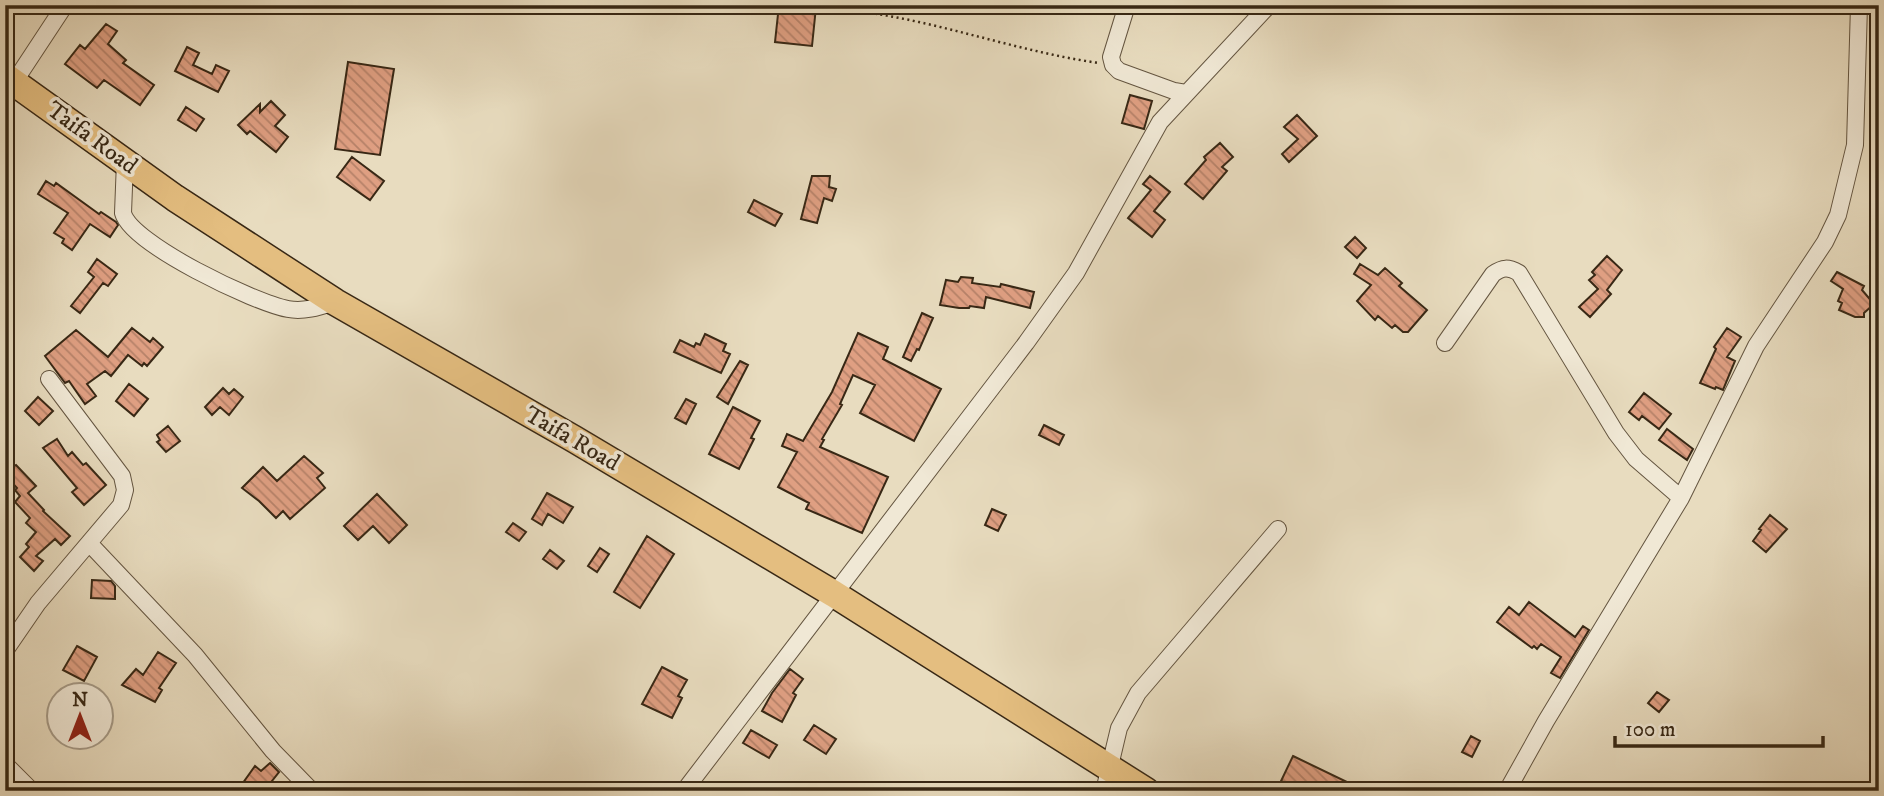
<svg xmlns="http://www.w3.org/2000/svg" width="1884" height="796" font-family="'IM FELL DW Pica',serif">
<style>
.building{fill:url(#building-back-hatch);stroke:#382815;stroke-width:2}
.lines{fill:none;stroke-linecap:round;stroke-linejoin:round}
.minor-casing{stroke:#645540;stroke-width:18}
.trunk-casing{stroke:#382815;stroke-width:29}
.path{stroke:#382815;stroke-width:2.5;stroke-dasharray:2 3.5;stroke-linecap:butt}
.minor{stroke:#f0e8d5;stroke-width:16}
.trunk{stroke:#e4be80;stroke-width:26}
.labels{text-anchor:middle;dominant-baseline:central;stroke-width:7;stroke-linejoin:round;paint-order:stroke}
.street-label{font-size:24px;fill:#382815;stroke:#f0e8d5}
</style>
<defs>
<pattern id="building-back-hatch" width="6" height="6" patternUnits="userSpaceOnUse" patternTransform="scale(1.75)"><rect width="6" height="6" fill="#df9f82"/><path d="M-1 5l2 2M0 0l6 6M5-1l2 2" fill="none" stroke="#b68269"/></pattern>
</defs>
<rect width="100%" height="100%" fill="#e8dcbf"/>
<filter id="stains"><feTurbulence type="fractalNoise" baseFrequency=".00286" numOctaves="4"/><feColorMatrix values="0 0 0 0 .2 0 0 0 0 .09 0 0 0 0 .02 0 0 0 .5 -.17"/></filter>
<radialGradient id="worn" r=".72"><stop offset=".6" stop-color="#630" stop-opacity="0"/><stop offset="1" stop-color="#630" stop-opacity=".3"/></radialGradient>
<!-- building -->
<path class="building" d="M779 5 816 7 812 46 775 42Z
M106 24 117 31 108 44 126 60 123 63 154 85 140 105 104 80 97 88 65 64 80 45 85 49Z
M187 47 199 53 193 65 212 74 216 65 229 71 218 92 175 71Z
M348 62 394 69 380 155 335 149Z
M1130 95 1152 101 1144 129 1122 123Z
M271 101 285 115 275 126 288 137 276 152 250 131 247 134 238 125 260 104V112Z
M186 107 204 119 196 131 178 120Z
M1297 115 1317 136 1289 162 1282 154 1298 139 1284 127Z
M1220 143 1233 157 1222 167 1227 171 1203 199 1185 184 1206 160 1204 157Z
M352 157 384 181 370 200 337 177Z
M812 176H830L829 187 836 189 832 201 824 198 817 223 801 219Z
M1150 176 1170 192 1154 211 1165 220 1152 237 1128 218 1151 190 1143 184Z
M46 181 54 186 56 183 99 214 101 212 116 222 118 225 110 237 90 224 72 250 62 243 64 239 54 233 68 213 38 194Z
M754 200 782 214 775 226 748 212Z
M1355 237 1366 248 1357 258 1345 247Z
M1607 256 1622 270 1607 290 1611 294 1590 317 1579 307 1598 289 1589 280 1595 275 1592 272Z
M97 259 117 274 108 286 103 283 80 313 71 306 94 277 88 272Z
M1360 264 1378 275 1385 268 1402 283 1399 286 1427 310 1408 332H1403L1395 325 1392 328 1378 316 1375 320 1357 301 1371 285 1354 274Z
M1837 272 1864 286 1862 290 1874 304 1864 313V317H1855L1839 310 1842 303 1838 301 1843 289 1831 281Z
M961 277 973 278 972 283 1000 287 1001 284 1034 292 1030 308 986 297 984 308 970 306 969 308H959L940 305 946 280 958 282Z
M922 313 933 318 919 350 917 349 911 361 903 357Z
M132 328 150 342 153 338 163 347 147 366 144 363 142 366 128 355 111 376 105 371 87 384 96 396 85 404 69 381 65 383 45 356 76 330 108 357Z
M1727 328 1741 337 1727 357 1735 361 1723 390 1716 387 1715 389 1700 383 1716 349 1714 347Z
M858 333 888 347 883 359 941 389 914 441 860 413 875 385 853 375 840 404 842 405 822 439 824 440 820 447 888 477 862 533 806 509 809 503 778 487 797 452 782 446 787 434 803 441 832 392Z
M705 334 726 344 723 351 730 354 721 373 674 352 680 340 694 347 696 343 700 345Z
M740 361 748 365 728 404 717 397Z
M129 384 148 399 134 416 116 401Z
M223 388 229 394 234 389 243 397 229 415 220 407 212 415 205 407Z
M1644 393 1671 414 1659 429 1642 416 1639 420 1629 412Z
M38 397 53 411 39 425 25 411Z
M686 399 696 404 686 424 675 418Z
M733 407 760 421 751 438 754 439 739 469 709 454Z
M1044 425 1064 435 1059 445 1039 435Z
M168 426 180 441 166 452 157 442 160 440 157 435Z
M1667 429 1693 449 1687 460 1659 440Z
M57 439 68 456 72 452 83 465 86 463 106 485 84 505 72 492 77 488 43 448Z
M304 456 323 473 317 478 325 488 290 519 283 511 276 518 259 501 242 488 263 467 277 481Z
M16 465 36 486 28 493 44 510 43 511 70 536 61 545 55 539 36 556 43 561 34 571 20 557 29 547 26 544 36 532 26 523 30 518 15 502 20 496 15 490 17 488 5 475V472Z
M547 493 573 507 563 523 548 514 542 525 532 519Z
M377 494 407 525 389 543 373 526 358 540 344 526Z
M992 509 1006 515 998 531 985 525Z
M1770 515 1787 529 1766 552 1753 541 1761 530 1759 529Z
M513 523 526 532 519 541 506 532Z
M647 536 674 554 640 608 614 592Z
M600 548 609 554 597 572 588 566Z
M550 550 564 561 557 569 543 559Z
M92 580 111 581 115 586V599L91 598Z
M1529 602 1575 637 1583 626 1589 630 1560 678 1551 673 1561 657 1541 644 1537 649 1534 646 1532 648 1497 622 1509 607 1519 615Z
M77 646 97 657 84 681 63 670Z
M158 652 176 663 159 688 162 690 155 702 122 685 136 669 143 675Z
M662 667 687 680 678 696 682 698 672 718 642 704Z
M790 669 803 679 793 693 796 695 782 722 762 711 772 693Z
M1657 692 1669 700 1659 712 1648 703Z
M814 725 836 739 826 754 804 740Z
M751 730 777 745 769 758 743 743Z
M1471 736 1480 741 1472 757 1462 752Z
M1293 756 1347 782 1343 791H1301L1281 781Z
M270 763 279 772 264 791H245L240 787 255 766 261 771Z"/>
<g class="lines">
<defs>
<path id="minor" d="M1127 5 1111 57 1113 65 1119 71 1174 91 1186 93
M5 96 65 5
M125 161 123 213C131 244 255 303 288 309 304 312 319 307 335 302
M1445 343 1493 274C1503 267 1508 267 1519 273L1616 433 1636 459 1681 498
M89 543 195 655 273 751 312 791
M5 651 38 603 121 505 125 490 122 476 49 379
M5 764 32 791
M684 791 1026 343 1076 273 1160 122 1269 5
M1104 791 1119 728 1138 693 1278 529
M1507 791 1546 721 1681 498 1756 346 1825 242 1838 215 1855 145 1859 5"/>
<path id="trunk" d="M5 76 175 198 335 302 574 439 834 594 1146 791"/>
</defs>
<!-- minor casing -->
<use href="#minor" class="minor-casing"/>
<!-- trunk casing -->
<use href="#trunk" class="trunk-casing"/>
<!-- path -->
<path class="path" d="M864 12C944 23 1020 52 1099 63"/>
<!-- minor -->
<use href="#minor" class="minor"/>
<!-- trunk -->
<use href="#trunk" class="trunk"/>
</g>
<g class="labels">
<!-- street labels -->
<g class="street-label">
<text transform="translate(92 138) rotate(36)">Taifa Road</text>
<text transform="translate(572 439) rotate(30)">Taifa Road</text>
</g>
</g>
<!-- margin -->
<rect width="1884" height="796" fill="none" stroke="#e8dcbf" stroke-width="28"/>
<rect x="7" y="7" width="1870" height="782" fill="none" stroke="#382815" stroke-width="3.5"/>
<rect x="14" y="14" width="1856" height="768" fill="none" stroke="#382815" stroke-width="2"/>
<!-- north arrow -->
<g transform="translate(80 716)"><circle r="33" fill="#f0e8d5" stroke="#a69b88" stroke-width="2"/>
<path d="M0-5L12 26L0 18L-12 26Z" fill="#8f2418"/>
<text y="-10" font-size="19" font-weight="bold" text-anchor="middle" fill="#382815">N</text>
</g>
<!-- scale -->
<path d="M1615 736v10h208v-10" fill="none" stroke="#382815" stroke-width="3.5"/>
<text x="1625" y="736" font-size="21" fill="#382815" stroke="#f0e8d5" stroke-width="5" paint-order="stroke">100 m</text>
<rect width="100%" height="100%" filter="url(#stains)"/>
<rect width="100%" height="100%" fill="url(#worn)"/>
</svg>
